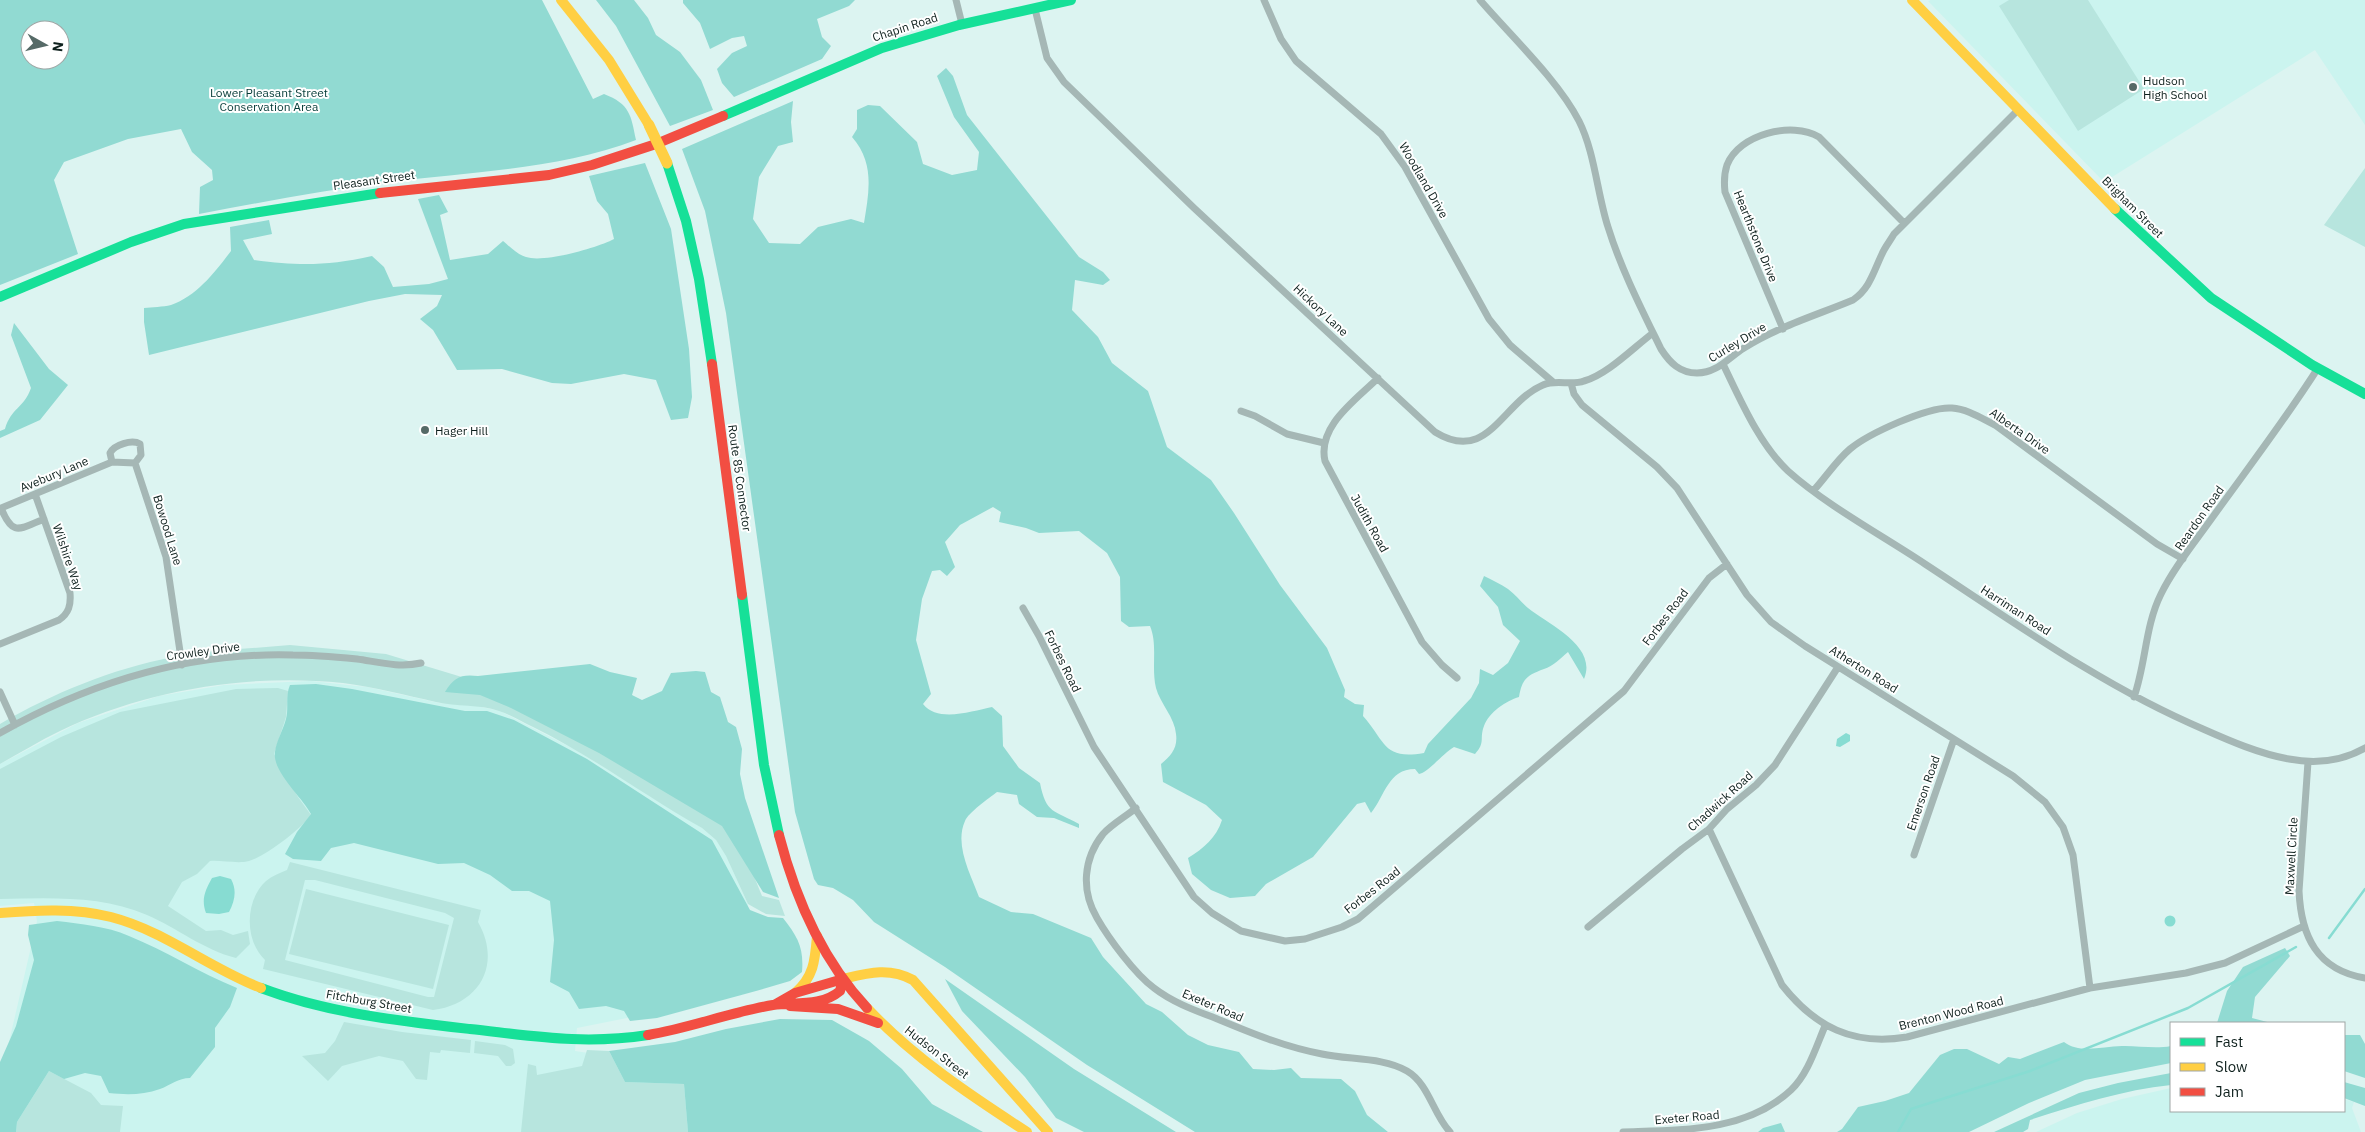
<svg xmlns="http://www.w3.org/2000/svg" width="2365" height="1132" font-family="'IBM Plex Sans',sans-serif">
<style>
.built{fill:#cbf4ef}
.green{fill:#b7e5de;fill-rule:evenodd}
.forest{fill:#91dad2;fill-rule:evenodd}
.water{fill:#87dcd2}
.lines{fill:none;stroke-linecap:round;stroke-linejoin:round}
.stream{stroke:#87dcd2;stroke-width:2.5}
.street{stroke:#a5b7b5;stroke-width:7}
.fast{stroke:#16e098;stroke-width:10}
.slow{stroke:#ffcf43;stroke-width:10}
.jam{stroke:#f24e42;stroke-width:10}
.slow-bridge{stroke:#ffcf43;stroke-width:11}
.poi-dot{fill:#566a67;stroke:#fff;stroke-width:2}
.labels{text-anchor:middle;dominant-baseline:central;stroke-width:4;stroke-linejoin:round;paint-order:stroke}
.street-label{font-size:12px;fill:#0e201d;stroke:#fff}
.poi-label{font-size:12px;fill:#0e201d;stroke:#fff;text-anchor:start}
.park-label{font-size:12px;fill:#033a36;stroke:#fff}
</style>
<rect width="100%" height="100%" fill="#dcf4f1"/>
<!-- built -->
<path class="built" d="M1931 0H2365V125L2315 50 2104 182 1928 1Z
M311 681 367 687 439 703 477 706 500 711 576 750 702 828 716 840 726 856 748 904 742 995 577 1028 575 1051 622 1058 686 1062 693 1132H0V1081L37 921 34 903 0 906V764L78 723 159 696 224 685Z
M2171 1088V1111H2344V1099L2354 1102 2352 1108 2361 1132H2036L2077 1113 2122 1099Z"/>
<!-- green -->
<path class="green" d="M2009 0H2088L2144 89 2078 131 1999 6Z
M2365 168V247L2324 225Z
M290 645 386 654 475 681 720 817 751 869 762 896 779 900 785 916 766 914 748 904 726 856 716 840 702 828C645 796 592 756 533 727 522 722 511 715 499 711 479 704 457 707 436 702 405 695 375 687 343 683 249 673 145 690 60 731 39 741 20 753 0 764V724C53 693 112 669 173 657 211 649 251 649 290 645Z
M278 688 288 691 286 717 274 754 298 797 311 815C301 829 266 856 249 861 238 864 221 860 210 861L197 874 182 882 168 906 206 931 221 930 233 935 248 931 250 944 236 958C204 950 177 928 147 915 101 895 49 898 0 899V769L61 737 120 712 236 689Z
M290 862 481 910 478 922C502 964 480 1004 433 1010L263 969 265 960C244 940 245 900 266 881 272 876 280 873 287 870ZM305 880H315L445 913 454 918 434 997H428L285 960Z
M306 889 449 925 433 989 289 954Z
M344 1022 402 1032 471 1040 470 1053 441 1050 440 1053 430 1052 427 1080 416 1079 403 1061 379 1056 342 1066 328 1081 302 1056 325 1053 335 1041Z
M475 1041 505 1045 513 1049 515 1063 511 1066H506L498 1056 474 1053Z
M587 1050 609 1051 625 1082 684 1084 688 1132H521L528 1064 536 1066 537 1075 582 1066Z
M49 1071 91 1093 101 1105 123 1106 120 1132H16L17 1122Z"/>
<!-- forest -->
<path class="forest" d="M0 0H542L593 99 604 94C630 104 631 115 636 140 559 169 472 172 390 182 326 190 262 202 199 214L200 187 213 180 212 170 192 152 181 129 128 139 64 162 54 180 78 254 0 285ZM30 30H60V60H30Z
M596 0H634L648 18 656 35 680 52 701 80 713 110 670 126 616 26Z
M683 0H855L849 6 817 19 822 37 831 46 822 59 734 97 722 83 717 69 732 53 747 46 744 36 732 38 710 49 700 23 683 3Z
M946 68 953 76 967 115 1079 257 1103 272 1110 280 1103 285 1075 280 1072 310 1098 337 1112 363 1148 391 1167 447 1211 480 1234 513 1280 585 1327 648 1345 690 1344 697 1355 704 1364 705 1363 716C1386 742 1383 760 1424 753L1428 744 1471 698 1479 683 1480 669 1493 675 1508 663 1520 641 1503 625 1498 607 1480 586 1484 576C1492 580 1501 584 1508 589 1516 595 1521 602 1528 608 1548 624 1598 646 1584 679L1568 652C1561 658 1553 666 1544 669 1528 675 1522 678 1519 697 1506 701 1489 712 1484 726 1479 739 1486 742 1475 754L1454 747C1443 753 1428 773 1419 774L1415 769C1388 769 1385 796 1371 813L1365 802 1357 804 1313 857 1266 884 1255 896 1230 898 1211 890 1192 874 1188 858C1204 848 1216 838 1222 820L1206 805 1163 782 1161 764C1171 756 1178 748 1176 734 1175 718 1160 703 1156 688 1151 667 1158 645 1150 626L1129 627 1121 621 1120 577 1107 553 1079 531 1039 533 1026 528 999 522 1001 512 993 507 960 525 945 542 955 567 947 576 940 570 932 571 922 599 916 640 931 694 923 704C938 723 972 711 992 707L1002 716 1003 746 1019 768 1040 783C1046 814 1054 810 1079 824V828L1054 818 1037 817 1019 804 1017 795 997 792C989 798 968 813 965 821 954 845 971 875 979 897L1011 912 1033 914 1091 938 1103 957 1146 1004 1162 1012 1188 1035 1208 1045 1239 1052 1253 1069 1274 1070 1291 1068 1301 1078 1341 1079 1355 1091 1367 1115 1388 1132H1195L1087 1065 945 967 874 922 853 900 833 888 818 885 814 879 795 812 726 313 705 211 682 149 793 101 791 122 793 142 778 146 759 177 753 219 769 243 800 244 818 227 851 219 864 223C869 192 875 163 852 137L857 129V110L868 105 880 106 917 142 923 164 952 175 977 170 979 152 954 117 937 76Z
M645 163 671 229 689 349 692 397 688 418 671 420 656 380 624 374 571 384 552 383 502 369 457 370 433 330 420 319 437 306 442 295 405 294 369 301 149 355 144 322V308C152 307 163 307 171 305 197 296 215 272 231 251L230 227 269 220 272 234 243 240 254 260C299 266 327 266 372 256L384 267 393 287 429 284 448 279 418 199 439 195 448 212 440 215 450 260 488 254 503 241C509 246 518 255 526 257 544 263 597 248 614 239L608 214 597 201 589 176Z
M14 323 49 369 68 385 40 420 0 438V431L5 429C11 408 24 408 31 388L11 335Z
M590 664 610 672 637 678 632 695 642 700 662 691 671 673 696 671 705 672 711 692 720 697 728 722 736 727 742 749 740 774 745 798 779 898 763 892 722 826 599 753 511 708 480 695 445 692C454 677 461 674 478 676Z
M316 684 352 689 465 711H487L514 720 587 759 712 840 750 910 768 917 783 918C798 937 804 948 802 972L790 981 756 991 657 1018 630 1021 624 1011 606 1006 579 1009 569 992 550 982 554 940 550 901 529 891H512L490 875 464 863 438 864 354 843 331 848 321 861 293 859 285 854 297 832 311 814C303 798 272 772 275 752 276 742 283 730 286 719 289 708 285 696 290 685Z
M57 921C81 924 106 926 129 936 166 951 200 973 237 988L230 1007 215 1028V1047L190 1078C178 1078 171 1085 160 1089 143 1095 127 1095 109 1093L101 1076 85 1073 64 1079 49 1071 17 1122 16 1132H0V1062L16 1026 34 960 28 935 29 925Z
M2285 948 2290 956 2255 997 2252 1018 2271 1023H2217L2227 991 2243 967Z
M945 979 1074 1069 1176 1132H1084L1056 1118 1025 1077 962 1011Z
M780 1019 832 1020 869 1041 902 1069 932 1104 983 1132H688L684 1084 625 1082 609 1051 675 1042 726 1029Z
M2344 1035H2360L2365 1044V1078L2344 1071Z
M2064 1042C2081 1055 2105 1045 2125 1046 2140 1046 2156 1049 2171 1046V1063L2085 1080 2029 1103 1969 1132H1837L1842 1129 1858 1107 1885 1101 1909 1093 1940 1055 1954 1049H1967L1999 1064 2008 1057 2020 1059Z
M2171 1073V1085C2123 1090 2076 1105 2030 1120L2028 1129 2023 1132H1994L2079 1093 2118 1083Z
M2344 1082 2365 1088V1106L2344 1098Z
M1781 1123 1785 1132H1758L1763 1128Z"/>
<!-- water -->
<path class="water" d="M1846 733 1850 735V741L1840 747 1836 746 1837 739Z
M220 876 231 879C237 890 235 901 229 912L219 914 206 913C201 899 205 891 212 878Z
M2164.5 921a5.5 5.5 0 1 1 11 0a5.5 5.5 0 1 1-11 0Z"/>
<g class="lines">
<!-- stream -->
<path class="stream" d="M2329 938 2365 889
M1898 1132 1911 1109 2030 1071 2188 1008 2296 947"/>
<!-- street -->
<path class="street" d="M956 0 962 24
M1264 0 1281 39 1296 61 1381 134 1405 167 1489 319 1510 345 1553 382
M1480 0C1510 35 1558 80 1579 121 1595 153 1597 193 1608 227 1621 269 1642 310 1661 349 1670 363 1680 373 1697 373 1717 373 1728 358 1744 348 1777 327 1817 315 1853 300 1870 288 1873 273 1882 254 1885 247 1890 241 1894 234L2018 110
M1035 9 1047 58 1064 82 1194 208 1435 432C1488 465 1502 402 1543 385 1556 379 1571 386 1584 381 1607 375 1634 347 1653 333
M1783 329 1725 192C1724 183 1724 174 1727 165 1739 134 1792 121 1819 137L1904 223
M1723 364C1740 399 1759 444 1788 471 1826 505 1883 536 1925 564 2015 623 2104 687 2203 729 2230 741 2260 754 2289 759 2315 764 2342 761 2365 748
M1378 378C1356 400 1317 426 1325 461L1422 642 1442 665 1457 678
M1571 383 1574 394 1582 405 1657 467 1677 488 1747 595 1771 622 1805 646 2013 776 2045 802 2063 827 2073 855 2090 988
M1241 411 1255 416 1287 434 1324 443
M135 463 166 557 182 665
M1814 490C1826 477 1836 461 1850 449 1868 434 1928 406 1952 408 1967 409 1981 418 1995 425L2157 544 2183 559
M44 519C19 529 13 537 1 508L112 462 135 463 141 455 140 444C132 439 114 445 110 453L112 462
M1023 608 1039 636 1094 747 1194 897 1212 913 1241 931 1285 941 1305 939 1342 927 1358 919 1624 691 1709 578 1727 564
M0 644 59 620C69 613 71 605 70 593L35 494
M0 692 15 725
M2134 697C2146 663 2145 626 2161 594 2174 567 2195 542 2212 518 2248 468 2285 420 2318 368
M0 733C89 683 189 652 293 655 314 655 336 657 357 659 378 662 399 668 421 663
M2308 762 2299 891C2301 936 2317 970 2365 978
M1136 808C1125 817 1112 824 1103 834 1083 859 1081 891 1097 918 1109 939 1135 974 1154 988 1172 1002 1194 1010 1215 1018 1251 1033 1285 1047 1322 1054 1349 1060 1383 1057 1407 1071 1429 1084 1433 1114 1450 1132
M1709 829 1782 985C1815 1027 1853 1046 1907 1037L2090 988 2186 973 2225 963 2304 926
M1914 855 1954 739
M1588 927 1682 849 1709 829 1727 809 1756 785 1775 765 1838 667
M1623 1132C1681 1130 1746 1132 1791 1090 1808 1074 1816 1047 1825 1026"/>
<!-- fast -->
<path class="fast" d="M723 116 882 48 959 25 1071 0
M667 163 686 221 699 279 712 364
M2115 209 2211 298 2312 365 2365 394
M0 297 131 242 184 224 380 193
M742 595 764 765 779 835
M261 988C327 1013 399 1021 470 1029 534 1036 583 1045 648 1035"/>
<!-- slow -->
<path class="slow" d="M561 0 609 60 649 125
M1912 0 2115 209
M0 913C37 910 75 908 111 917 165 931 209 968 261 988
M843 979C868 973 889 967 913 980L1048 1132
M795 993C814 977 815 960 817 936
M867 1008C914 1058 970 1095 1027 1132"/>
<!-- jam -->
<path class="jam" d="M380 193 549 175 592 165 656 144 723 116
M712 364 742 595
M779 835C795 897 823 961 867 1008
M790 1006 838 1009 878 1023
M648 1035C690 1028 731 1012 773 1005 795 1002 821 1007 840 991L843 979 795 993 774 1005"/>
<!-- slow-bridge -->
<path class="slow-bridge" d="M649 125 667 163"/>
</g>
<!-- markers -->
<g class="poi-dot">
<circle cx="2133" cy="87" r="5"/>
<circle cx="425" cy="430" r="5"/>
</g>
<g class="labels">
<!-- street labels -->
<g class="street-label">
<text transform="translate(905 27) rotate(-18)">Chapin Road</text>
<text transform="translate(374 180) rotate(-8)">Pleasant Street</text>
<text transform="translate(1424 180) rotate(60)">Woodland Drive</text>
<text transform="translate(2133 207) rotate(45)">Brigham Street</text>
<text transform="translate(1756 236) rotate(68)">Hearthstone Drive</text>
<text transform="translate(1321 310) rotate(43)">Hickory Lane</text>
<text transform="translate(1737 342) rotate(-31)">Curley Drive</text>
<text transform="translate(2020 431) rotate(35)">Alberta Drive</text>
<text transform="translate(54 474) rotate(-23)">Avebury Lane</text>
<text transform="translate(740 478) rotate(82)">Route 85 Connector</text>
<text transform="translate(2199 518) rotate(-55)">Reardon Road</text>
<text transform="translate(1370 523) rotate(61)">Judith Road</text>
<text transform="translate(168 530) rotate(73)">Bowood Lane</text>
<text transform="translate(68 557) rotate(71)">Wilshire Way</text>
<text transform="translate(2016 610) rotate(33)">Harriman Road</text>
<text transform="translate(1665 617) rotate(-53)">Forbes Road</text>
<text transform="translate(203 651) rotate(-8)">Crowley Drive</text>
<text transform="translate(1063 661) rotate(64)">Forbes Road</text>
<text transform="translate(1864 669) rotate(32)">Atherton Road</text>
<text transform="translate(1923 793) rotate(-71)">Emerson Road</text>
<text transform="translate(1720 801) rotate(-42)">Chadwick Road</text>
<text transform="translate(2291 856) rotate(-87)">Maxwell Circle</text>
<text transform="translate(1372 890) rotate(-38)">Forbes Road</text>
<text transform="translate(369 1001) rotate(10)">Fitchburg Street</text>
<text transform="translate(1213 1005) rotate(23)">Exeter Road</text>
<text transform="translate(1951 1013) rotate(-14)">Brenton Wood Road</text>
<text transform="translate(937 1052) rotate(38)">Hudson Street</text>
<text transform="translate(1687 1117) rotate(-5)">Exeter Road</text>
</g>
<!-- poi labels -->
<g class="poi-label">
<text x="2143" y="80">Hudson<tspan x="2143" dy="14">High School</tspan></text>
<text x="435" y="430">Hager Hill</text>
</g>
<!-- park labels -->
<g class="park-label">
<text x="269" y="92">Lower Pleasant Street<tspan x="269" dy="14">Conservation Area</tspan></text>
</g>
</g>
<!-- legend -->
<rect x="2170" y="1022" width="175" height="90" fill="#ffffff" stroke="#9fa6a5"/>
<rect x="2180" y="1038" width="25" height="8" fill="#16e098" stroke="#9fa6a5"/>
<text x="2215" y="1047" font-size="15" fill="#0e201d">Fast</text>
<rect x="2180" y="1063" width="25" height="8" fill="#ffcf43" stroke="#9fa6a5"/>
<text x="2215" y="1072" font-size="15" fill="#0e201d">Slow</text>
<rect x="2180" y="1088" width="25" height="8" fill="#f24e42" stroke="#9fa6a5"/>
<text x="2215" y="1097" font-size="15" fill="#0e201d">Jam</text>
<!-- north arrow -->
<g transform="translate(45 45) rotate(98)"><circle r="24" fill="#ffffff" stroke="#9fa6a5"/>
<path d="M0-4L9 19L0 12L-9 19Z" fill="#566a67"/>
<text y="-8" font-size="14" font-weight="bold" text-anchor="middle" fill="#0e201d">N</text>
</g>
</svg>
